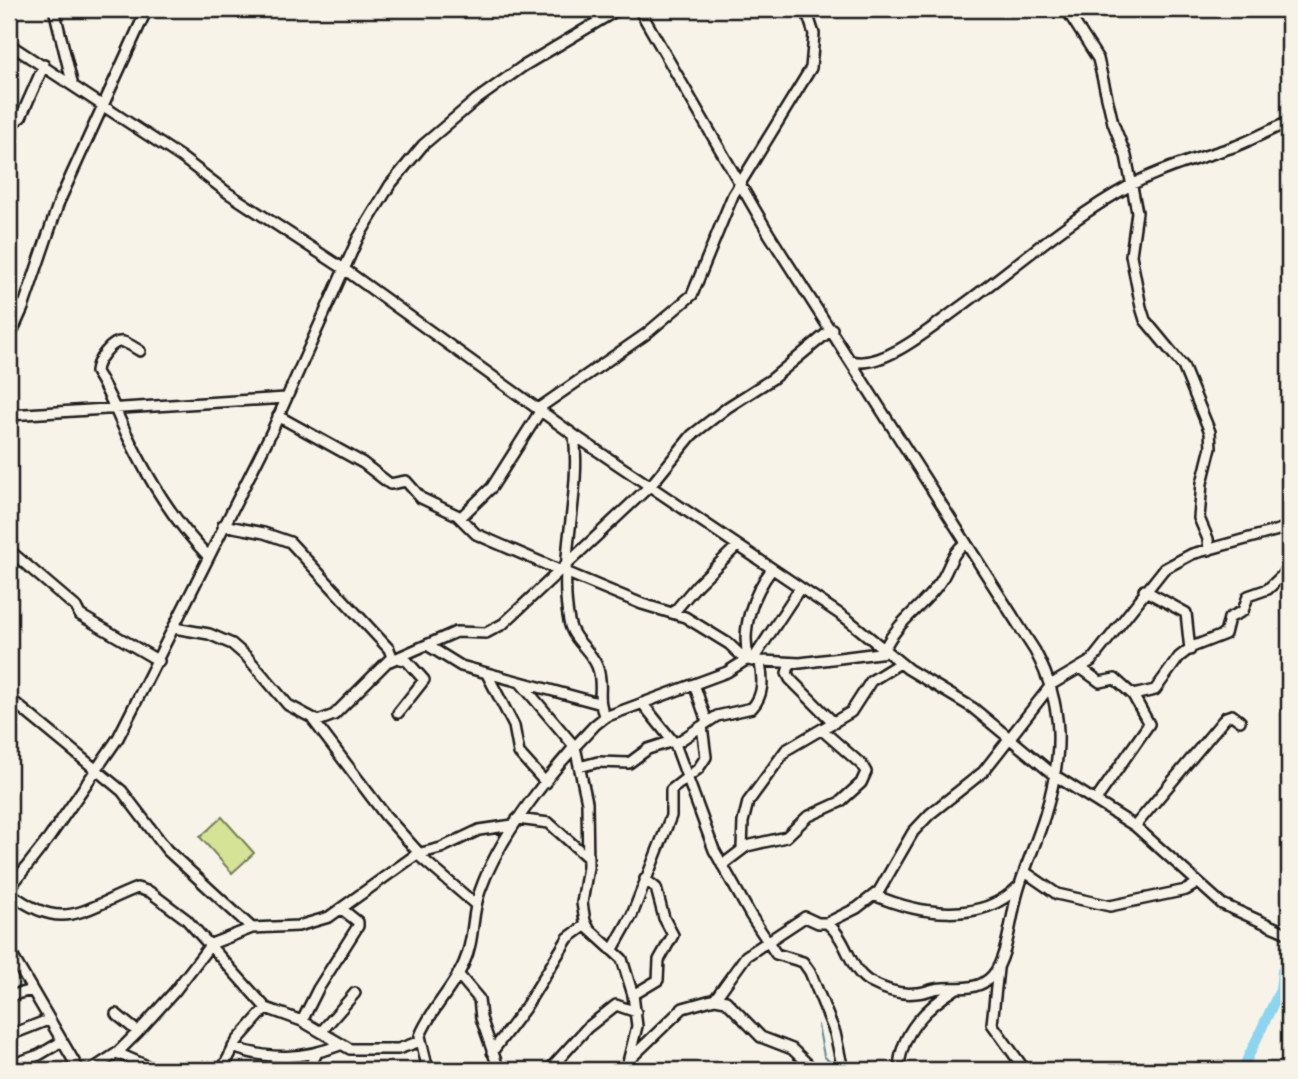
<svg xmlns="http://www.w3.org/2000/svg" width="1298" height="1079" font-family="'Balsamiq Sans',sans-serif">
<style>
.green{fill:#d5e397;stroke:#78805a;stroke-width:2}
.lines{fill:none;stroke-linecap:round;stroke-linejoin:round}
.stream{stroke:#608a9b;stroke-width:2}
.river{stroke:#8ed4ef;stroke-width:10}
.minor-casing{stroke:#1c1c1c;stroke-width:14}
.minor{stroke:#f7f3e8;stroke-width:9}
</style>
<rect width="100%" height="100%" fill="#f7f3e8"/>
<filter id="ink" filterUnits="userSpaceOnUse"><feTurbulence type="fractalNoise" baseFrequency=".0143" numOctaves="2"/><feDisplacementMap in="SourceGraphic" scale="14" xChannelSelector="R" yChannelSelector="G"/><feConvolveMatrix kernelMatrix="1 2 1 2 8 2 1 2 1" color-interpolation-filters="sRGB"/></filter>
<g filter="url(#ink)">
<!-- green -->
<path class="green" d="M222 817 254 853 232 873 200 837Z"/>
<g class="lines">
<!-- stream -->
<path class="stream" d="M818 1025 824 1056 837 1070"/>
<!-- river -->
<path class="river" d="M1242 1070 1280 990 1282 971 1289 959"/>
<defs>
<path id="minor" d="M54 9 72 82
M639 9 769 234 1035 651C1065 707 1063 755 1045 815 1037 842 1024 868 1017 895 1011 917 1007 960 992 976 978 991 960 987 942 988 933 988 925 993 916 993 901 995 883 989 870 982 848 969 849 941 827 923
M1066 9 1098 59 1113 123 1126 156 1137 212 1131 255 1141 307 1145 320 1183 366 1210 432 1211 447 1202 483 1199 518 1208 539 1209 550
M9 44 181 157 228 193 344 269 574 435 847 619 908 669 973 708 1054 775 1135 826 1222 904 1289 934
M9 126 21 117 44 65
M9 301 23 308
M9 339 23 308 59 202 147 9
M140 351C135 348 128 343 123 342 111 340 96 362 96 372 110 393 116 413 127 435 149 480 173 520 208 556
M852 361C884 370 937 323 963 305 1019 264 1070 218 1131 185 1165 167 1200 158 1236 146 1254 139 1271 129 1289 122
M539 408 646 334 692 295 733 195 811 68 814 34 806 9
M9 415 286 398
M278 416 363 463 390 484 406 481 421 498 461 517 492 487 541 410
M574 435C582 495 557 562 569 621 572 640 590 649 597 666 605 686 595 696 605 717
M458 516 476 534 561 571
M9 550 76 607 80 615 159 661
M568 573 642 604 685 617 729 644 746 660
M1144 590 1186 613 1190 650
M674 612 697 585 737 546
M174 628 209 634 232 644 247 657 288 705 318 721 334 715 392 657 389 649 290 542 264 533 223 525
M427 645 461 666 598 703
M884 649C899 620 920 609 938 585 950 570 949 555 965 543
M397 658 407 661 424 680 398 713
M749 660C740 629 753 594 772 569
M390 661 456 632 486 633 503 624 652 484 692 435 728 407 772 379 832 329
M752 661 800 588
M790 663 787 673 790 679 834 723
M1082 669 1100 682 1115 679 1133 695
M487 674 514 726 519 753 546 783
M520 682 575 747 587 802 588 867 582 903 585 921 589 929 622 959 633 995 637 1026 626 1070
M694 684 707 722
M9 698 122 791 167 850 252 928
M642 703 675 744 714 850 751 916 776 954 803 962 810 972 835 1033 843 1070
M313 720 385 815 419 853
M675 744 717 716 752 708C764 695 763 679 760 663
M579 767 598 762 629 763 648 749 673 741
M1096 800 1149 724 1133 695 1155 690 1179 657 1192 647 1225 634 1229 618 1243 611 1248 596 1268 589 1289 569
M517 819 549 823 588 858
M1135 826 1226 717 1232 715 1240 721
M742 848 743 822 748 802 786 750 851 712 871 681 900 663
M417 854 476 905
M722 865 747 846 786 837 807 817 840 802 861 783 866 772 862 765 822 730
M1025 872 1057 894 1110 906 1186 890 1196 884
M9 889 49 838 118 738 271 433 358 238 390 185 423 145 476 100 522 67 619 9
M9 892C63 934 81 910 137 888L150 892 186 919 266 1008 302 1021 350 1049H398L421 1041
M874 895C918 914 980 925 1018 887
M613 949 632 915 671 816V790L698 769 706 757 702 726
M9 950 79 1070
M998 969 992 1024 1025 1070
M458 974 479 999 481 1018 499 1070
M633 995 658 980 659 960 673 935 664 918 656 888 645 879
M9 996 32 990
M715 999 726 1001 761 1037 792 1049 814 1070
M116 1014 138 1032
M302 1021 318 989 358 926V922L343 910
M321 1032 355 993
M10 1035 48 1020
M233 1047C270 1061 304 1059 340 1045
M492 1052 525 1008 568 938 586 925
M117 1053 156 1070
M631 1058 683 1008 715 999 746 956 805 917 818 923H827L857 908 879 891 913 832 930 814 983 772 1052 684 1091 661 1164 569 1192 554 1289 527
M13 1064 39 1055 61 1042
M91 1070 117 1053 138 1032 175 991 211 944 252 928 298 926 329 917 417 854 441 848 479 830 513 825
M222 1070 237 1041 266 1008
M308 1070 316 1055
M428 1070 420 1036C430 1010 453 989 464 963 475 939 471 915 480 891 500 834 553 768 595 725L605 717 727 672 746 660 800 663 887 652
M549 1070 587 1028 616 1005 636 1012
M899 1070C900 1032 927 1007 957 988"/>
</defs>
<!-- minor casing -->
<use href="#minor" class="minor-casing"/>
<!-- minor -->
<use href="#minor" class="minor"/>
</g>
</g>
<!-- margin -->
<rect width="1298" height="1079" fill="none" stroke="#f7f3e8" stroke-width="35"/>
<rect x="18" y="18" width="1263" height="1044" fill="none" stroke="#1c1c1c" stroke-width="2.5" filter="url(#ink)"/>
</svg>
